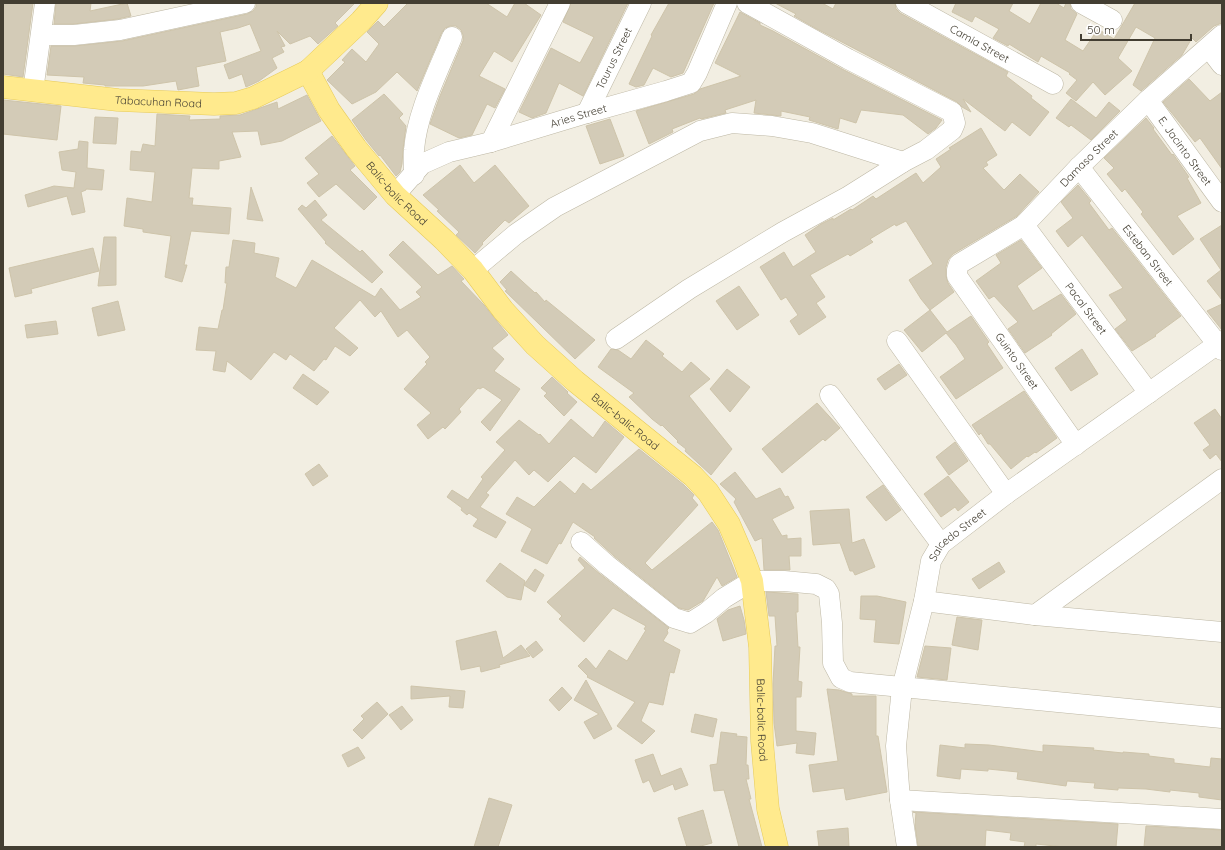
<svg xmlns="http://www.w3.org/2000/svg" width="1225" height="850" font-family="Quicksand,sans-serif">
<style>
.building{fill:#d3cbb7;stroke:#cec4aa}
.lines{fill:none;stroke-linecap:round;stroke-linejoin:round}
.minor-casing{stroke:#bdb7a4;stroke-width:21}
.major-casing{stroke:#e7cb5a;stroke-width:23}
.minor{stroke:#fff;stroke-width:20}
.major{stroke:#ffea8d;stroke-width:22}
.labels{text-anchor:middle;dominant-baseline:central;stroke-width:3.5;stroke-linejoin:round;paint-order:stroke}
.street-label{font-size:11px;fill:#433e32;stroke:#fff}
</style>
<rect width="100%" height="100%" fill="#f2eee2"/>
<!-- building -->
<path class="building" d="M3 3H33L23 77 3 74Z
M56 3H91L90 11 127 3 131 16 118 19 73 24H54Z
M256 3H355L335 23 338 26 318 44 310 36 290 44 277 31 285 46 281 47 284 52 272 58 277 68 259 81 246 87 242 74 229 79 224 65 261 51 250 24 238 28 220 32 226 61 196 67 199 86 178 90 176 81 143 86H105V85L83 83 84 77 47 75 51 46H75L122 41 247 14 253 11 256 7Z
M408 3H486L507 17 515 3H524L541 15 512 62 494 51 479 76 505 89 495 108 487 104 472 135 459 138 430 124 440 96 463 41V35L461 30 456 26H450L445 28 442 32 417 91 397 72 376 92 352 104 327 80 345 62 342 60 352 49 366 62 379 44 367 32 378 21 384 27Z
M571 3H628L583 96 559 83 546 113 532 118 519 112 551 48 580 63 594 37 563 22Z
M669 3H714L683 73 671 77 653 68 644 85 636 87 629 84 652 36 651 35Z
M775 3H822L833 9 836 3H895L896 9 900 13 1008 72 1006 76 1032 96 1031 98 1049 112 1030 136 1012 122 1005 131 963 99 971 112 962 107 957 102 815 28 794 16 796 14Z
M956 3H1013L1009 11 1030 24 1041 3H1056L1064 8 1066 3H1070L1071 9 1077 14 1065 40 1083 51 1098 29 1114 39 1135 3H1222V23L1214 26 1196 42 1192 38 1182 55 1141 91 1133 85 1155 38 1136 27 1118 58 1132 71 1105 95 1093 82 1076 101 1066 93 1077 80 1069 74 1070 73 1041 56 1038 62 1009 44 1008 46 993 38 999 29 975 16 972 22 952 12Z
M740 12 760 23V25L773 31 842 69 942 120 936 128 928 134 903 115 861 110 856 123 840 118 838 129 809 120 810 117 781 111V116L754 113 756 100 725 110 726 113 701 119 700 118 672 129 673 132 649 144 636 111 694 94 700 89 741 76 715 63Z
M1189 79 1210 101 1222 92V169L1200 138 1195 142 1163 102Z
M384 94 403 114 399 118 406 126 403 149 402 164 400 172 396 176 380 155 379 156 366 140 352 120Z
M307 95 321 121 282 141 261 145 258 131 232 132 241 157 219 161V169L192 168 189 198H193L192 205 231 208 229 234 191 231 184 265H187L182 282 165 277 171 236 143 232V229L124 226 127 198 152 202 155 172 130 170 131 151 141 152 143 144 155 146 157 114 190 116 189 120 220 119V116L240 115 277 102 278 109Z
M1071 99 1096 118 1109 102 1120 111 1091 140 1071 125 1069 127 1056 118Z
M3 100 61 106 57 140 3 134Z
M95 117 118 118 116 144 93 143Z
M1146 118 1154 128 1153 129 1172 155 1173 154 1189 177 1187 178 1201 203 1177 216 1194 239 1173 255 1141 214 1143 212 1125 189 1122 192 1107 174 1114 168 1104 158Z
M610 119 624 156 600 164 586 126Z
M981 128 997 155 986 162 988 165 983 168 1004 190 1020 174 1039 192 1017 216 953 254 948 260 946 267V276L948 283 954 292 930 310 921 299 909 280 933 264 906 221 896 226 895 224 870 239 873 242 850 256 848 254 810 275 825 297 816 303 826 317 799 335 790 321 798 315 786 297 781 300 760 267 784 252 793 267 816 252 805 235 821 224 833 218V220L851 209 852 210 873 196 876 199 916 173 923 183 941 167 936 159 951 149 949 148Z
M332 136 355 166 350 170 377 197 364 210 336 184 319 197 307 183 319 174 305 158Z
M79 141 88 142 87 168 104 170 102 190 86 189V190L81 192 85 212 72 215 67 196 28 207 25 195 54 186 74 188 76 172 62 170 59 152 78 149Z
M460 165 474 183 495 165 529 206 509 223 505 220 482 243 483 244 475 253 456 235 459 232 437 211 439 210 423 195Z
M1078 185 1091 201 1089 203 1109 230 1112 228 1181 316 1155 335 1156 336 1132 351 1115 329 1127 320 1109 295 1123 288 1082 235 1068 247 1056 231 1073 218 1061 202Z
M251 187 263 221 247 219Z
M315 200 327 215 321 220 360 252 362 250 383 272 372 283 325 243 326 242 298 209 302 205 306 208Z
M1222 225V300L1207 281 1221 270 1200 239Z
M104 237H116V285L98 286Z
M233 240 255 243 254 253 279 258 275 277 296 288 312 260 375 297 381 288 400 310 421 297 416 292 422 287 389 255 403 241 438 275 452 266 464 279 461 281 484 305 508 335 492 348 504 359 494 371 520 389 490 431 481 422 502 400 483 387 480 389 478 388 459 409 461 412 445 429 443 427 428 439 417 425 431 413 404 389 427 364 425 362 430 357 407 330 398 337 381 311 375 317 360 300 334 328 358 348 350 356 335 346 326 360 324 359 314 371 290 354 286 360 274 352 251 380 227 361 225 372 213 370 216 351 196 350 199 327 218 329 222 310H223L227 283H225L226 267H229Z
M1021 240 1042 268 1017 286 1033 311 1061 294 1076 314 1051 334 1052 335 1025 353 1008 329 1018 322 994 296 989 299 976 281 1001 263 996 255Z
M93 248 99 271 31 289 32 293 15 297 9 268Z
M511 271 535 293 536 292 545 302 546 300 595 340 575 359 505 291 507 290 500 282Z
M739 286 759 315 737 330 716 301Z
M118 301 125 330 98 336 92 308Z
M1222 304V330L1207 311Z
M930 310 947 332 971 316 989 342 987 344 1003 368 956 399 940 377 965 359 956 345 946 333 922 352 904 330Z
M56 321 58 334 27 338 25 325Z
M646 340 664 354 662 356 682 372 691 362 710 379 689 396 732 449 711 475 685 451 686 449 677 442 678 441 662 425 661 426 652 419 629 397 634 393 598 367 611 349 618 350 631 359Z
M1082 349 1098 374 1071 391 1055 368Z
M899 364 907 375 885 390 877 379Z
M727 369 750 387 730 412 710 389Z
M303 374 329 392 317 405 293 388Z
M552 377 568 392 567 393 577 402 564 416 544 396 547 393 541 388Z
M1024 391 1057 438 1036 453 1035 452 1028 457 1027 456 1011 469 990 444H988L981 433 979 435 972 425Z
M817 403 840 428 825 441 823 439 782 473 762 449Z
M1215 409 1222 419V462L1216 454 1210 459 1203 450 1210 445 1194 423Z
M571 419 593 438 605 421 624 437 596 473 574 456 548 482 534 470 529 475 515 460 486 493 489 495 480 507 506 522 496 538 473 526 478 519 469 513 467 515 461 510 462 508 447 497 452 490 468 500 483 479 481 477 505 450 496 442 519 420 539 435 540 434 549 444Z
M955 442 968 461 949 475 936 457Z
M639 449 684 485 694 495 692 498 698 505 645 563 652 570 712 522 718 530 737 577 722 586 717 577 703 601 688 610 679 608 614 556 594 538 595 537 573 522 561 544 559 543 547 564 521 551 532 529 506 514 517 497 534 507 560 481 575 494 583 483 591 490Z
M319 464 328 476 313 486 305 474Z
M735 472 756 499 780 488 785 497 788 496 794 508 772 519 782 536 787 535V539L801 538V556H789L790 570H764L762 538 755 541 734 502 736 499 720 484Z
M948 476 969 502 958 511 955 507 941 517 924 494Z
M883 485 901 510 886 521 866 497Z
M849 509 852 543 864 539 875 567 855 575 853 571H850L840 543 813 545 810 511Z
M580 557 600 574 669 628 667 630 668 633 663 641 680 650 674 673 670 672 663 705 649 702 641 721 655 731 642 744 617 726 635 702 587 677 588 676 578 666 586 658 596 669 609 650 627 661 646 630 644 629 646 626 613 608 584 642 559 619 562 616 547 602 585 568 578 560Z
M999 562 1005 572 979 589 972 579Z
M500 563 525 581 524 585 535 569 544 575 535 592 524 585 521 600 507 597 486 581Z
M766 592 798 594V612H796L798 647H800L798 681 802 682 801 697H796V731L816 733 814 755 796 753 797 743 777 746 774 723 773 684 775 646H777L775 616H769Z
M861 596H877L906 602 899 644 874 642 876 620 860 619Z
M740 606 744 620 746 634 723 641 717 619 728 610Z
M957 617 982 620 978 650 952 645Z
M496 631 503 658 521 645 530 656 499 665 500 667 481 672 480 666 461 670 456 641Z
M536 641 543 650 533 658 526 649Z
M925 646 951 648 947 680 917 677Z
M586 680 612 729 594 739 584 722 599 714 574 700Z
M411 686 465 691 463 708 449 707 450 696 411 699Z
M562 687 572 698 559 711 549 700Z
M827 689 839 690 852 694V696H876V736H878L887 792 846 800 844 788 813 792 809 765 838 761Z
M377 702 388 714 362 739 353 730 364 719 361 716Z
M402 706 413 720 401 730 389 715Z
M695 714 717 719 713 737 691 732Z
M721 732 737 734 736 736 747 737 746 765H748L749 779H746L751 799H749L762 847H739L724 790 714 791 710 765 717 764Z
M965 744 989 745 1043 752V745L1094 748 1093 750 1123 753V752L1149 754V756L1174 759V763L1210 767 1211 758 1222 759V800L1199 797V793L1170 790V792L1146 789 1118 788V790L1094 788 1095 783 1067 781 1066 786 1017 779 1018 772 988 769V771L961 769 960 779 937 776 940 745 965 748Z
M358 747 365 758 348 767 342 755Z
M653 754 661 776 681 768 688 785 675 790 673 784 654 792 649 780 643 783 635 760Z
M489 798 512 805 498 847H474Z
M703 810 712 843 697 847H687L678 818Z
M913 812 1118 824 1116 847H1065L1036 844V847H1024L1025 842 1010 840 1011 833 986 830 985 847 918 846 915 825 916 813Z
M1146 826 1222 830 1221 847H1144Z
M848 828 849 847H819L817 831Z"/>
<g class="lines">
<defs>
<g id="minor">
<path id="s1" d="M906 3 1053 84"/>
<path d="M1081 3 1112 20"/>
<path d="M41 35H74L120 30 245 3"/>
<path d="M1209 48 1222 65"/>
<path d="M33 91 45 3"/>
<path id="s2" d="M1148 100 1222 202"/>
<path id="s3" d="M587 113 641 3"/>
<path d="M491 142 560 3"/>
<path id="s4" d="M1079 167 1222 350"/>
<path d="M414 175C414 167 413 158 414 150 417 112 438 72 452 37"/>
<path id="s5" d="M395 195 422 164 449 152 491 142 587 113 666 91 691 83 697 73 727 3"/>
<path id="s6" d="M1024 225 1149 393"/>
<path d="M473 270 516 234 555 207 700 131 732 123 772 126 812 133 903 162"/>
<path d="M616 339 689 289 783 232 849 196 903 162 926 150 952 130 955 123 952 112 848 59 747 3"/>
<path d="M897 341 1006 494"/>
<path d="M830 395 941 544"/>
<path id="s7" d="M1076 445 957 276V270L959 264 1024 225 1079 167 1148 100 1222 35"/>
<path d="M581 542 607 565 674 618 690 623 706 613 724 598 752 581H784L816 584 826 589 829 594 832 623 833 663 841 678 850 682 1222 718"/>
<path d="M924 601 1035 615 1222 632"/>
<path d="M1035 615 1222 479"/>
<path d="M900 800 1222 819"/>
<path id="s8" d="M907 847 900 800 896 746 902 688 924 601 931 561 941 544 1006 494 1222 341"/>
</g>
<g id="major">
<path id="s9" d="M308 71 329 110 356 148 395 195 444 240 473 270 503 310 535 345 575 381 693 476 708 492 729 524 744 559 752 581 760 647 762 741 768 809 777 847"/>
<path id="s10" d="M3 87 118 100 214 104 236 103 253 98 308 71 361 21 377 3"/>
</g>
</defs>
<!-- minor casing -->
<use href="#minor" class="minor-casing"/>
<!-- major casing -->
<use href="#major" class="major-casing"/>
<!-- minor -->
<use href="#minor" class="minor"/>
<!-- major -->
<use href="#major" class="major"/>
</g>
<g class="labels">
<!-- street labels -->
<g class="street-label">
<text stroke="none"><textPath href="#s1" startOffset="84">Camia Street</textPath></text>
<text stroke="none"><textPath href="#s3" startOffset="61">Taurus Street</textPath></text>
<text stroke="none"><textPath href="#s10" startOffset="156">Tabacuhan Road</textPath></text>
<text stroke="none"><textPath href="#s5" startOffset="205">Aries Street</textPath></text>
<text stroke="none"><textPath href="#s2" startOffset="63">E. Jacinto Street</textPath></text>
<text stroke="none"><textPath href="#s7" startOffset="388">Damaso Street</textPath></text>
<text stroke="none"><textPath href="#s9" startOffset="152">Balic-balic Road</textPath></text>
<text stroke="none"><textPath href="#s4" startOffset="112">Esteban Street</textPath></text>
<text stroke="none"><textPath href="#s6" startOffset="104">Pacal Street</textPath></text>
<text transform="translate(1017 361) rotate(55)">Guinto Street</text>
<text stroke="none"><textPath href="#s9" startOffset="476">Balic-balic Road</textPath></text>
<text stroke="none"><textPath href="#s8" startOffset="328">Salcedo Street</textPath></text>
<text stroke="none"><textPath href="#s9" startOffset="824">Balic-balic Road</textPath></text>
</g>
</g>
<!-- border -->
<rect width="1225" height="850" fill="none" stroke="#433e32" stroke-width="8"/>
<!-- scale -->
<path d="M1081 34v6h110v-6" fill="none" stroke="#433e32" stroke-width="2"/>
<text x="1087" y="34" font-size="12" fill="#433e32" stroke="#ffffff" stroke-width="3" paint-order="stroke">50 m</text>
</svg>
